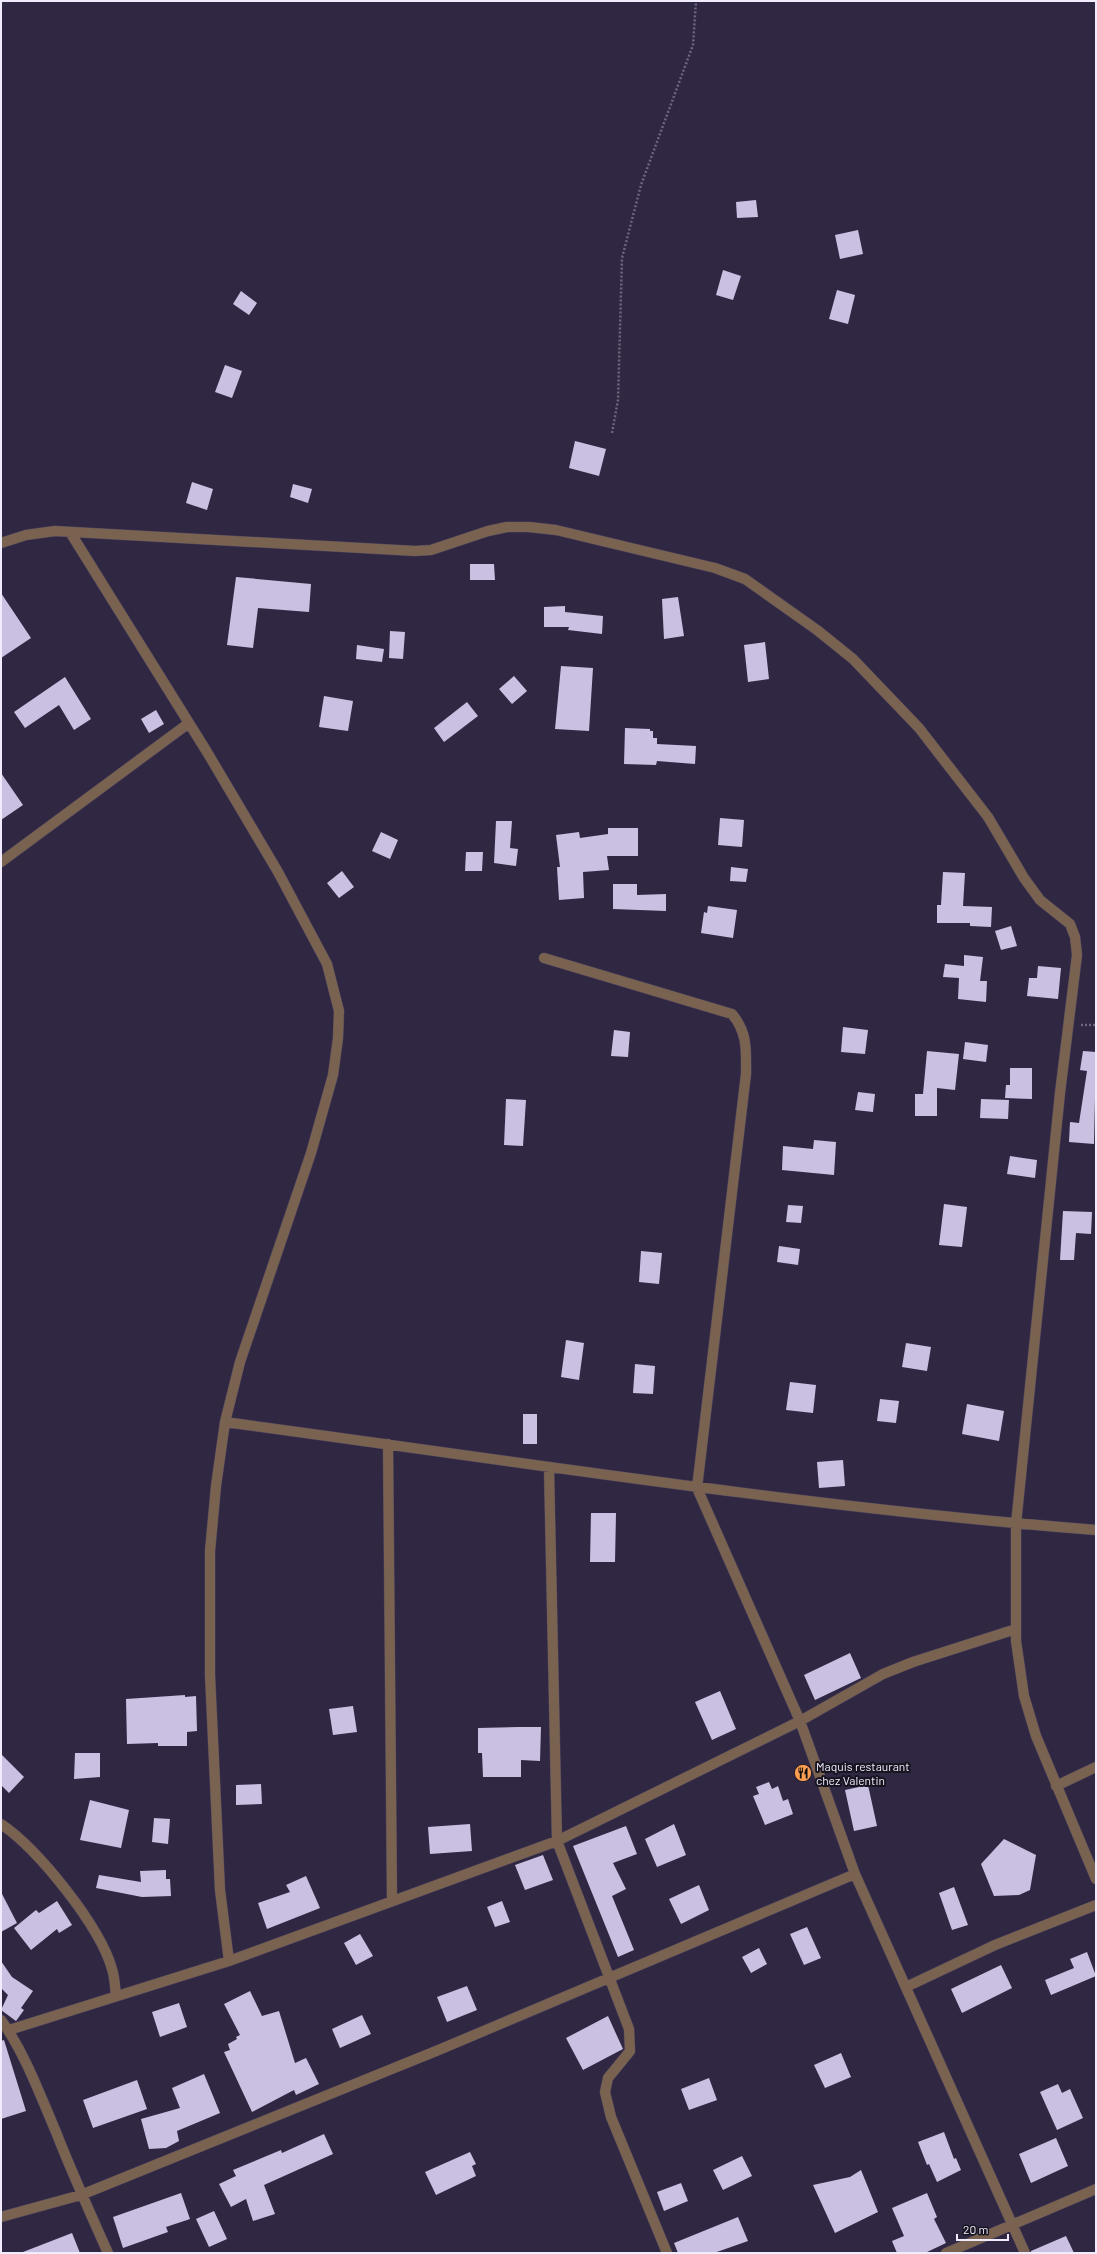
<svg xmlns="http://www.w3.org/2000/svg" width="1097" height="2254" font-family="Barlow,sans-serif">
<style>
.building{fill:#cac1e2}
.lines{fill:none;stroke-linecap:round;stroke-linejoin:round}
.minor-casing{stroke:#4b435d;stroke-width:11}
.path{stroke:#6d667e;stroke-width:2.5;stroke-dasharray:2 2;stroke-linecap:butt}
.minor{stroke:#7a6250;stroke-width:10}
.labels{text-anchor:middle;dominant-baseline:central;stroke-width:4;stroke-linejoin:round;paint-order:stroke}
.poi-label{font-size:12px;fill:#f0ecfd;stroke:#171420;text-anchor:start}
</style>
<rect width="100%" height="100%" fill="#302843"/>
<!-- building -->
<path class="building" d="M756 200 758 217 737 218 736 202Z
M858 230 863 254 840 259 835 235Z
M723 270 741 276 733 300 716 295Z
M837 290 855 295 848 324 829 319Z
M241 291 257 303 249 315 233 304Z
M225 365 242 371 232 398 215 392Z
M575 441 606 449 599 476 569 468Z
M192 482 213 489 207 510 186 503Z
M293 484 312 489 308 503 290 497Z
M470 564H494L495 580H470Z
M236 577 311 584 309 612 258 608 253 648 227 645Z
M1 593 31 638 1 658Z
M678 597 684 636 664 639 662 599Z
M565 606V612L603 616 602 634 568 630 569 627H544V607Z
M390 631 405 632 403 659 389 658Z
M765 642 769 679 748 682 744 645Z
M357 645 384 649 382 662 356 659Z
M561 666 593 668 589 731 555 729Z
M514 676 527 691 512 704 499 689Z
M65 677 91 719 74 730 59 705 25 728 14 712Z
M324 696 353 701 348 731 319 727Z
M467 702 478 716 444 742 434 728Z
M156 710 164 724 149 733 141 719Z
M625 728 650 729V731H653V738H657V744L696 746 695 764 657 761 656 765 624 764Z
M1 773 23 805 1 820Z
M720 818 744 820 742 847 718 845Z
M496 821H512L510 848 518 849 516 866 494 863Z
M608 828H638V856H607L609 870 583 872 584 898 559 900 557 867H560L556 835 579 832 580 838 608 834Z
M381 832 398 840 390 859 372 851Z
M466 852H483L482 871H465Z
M731 867 748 869 746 882 730 881Z
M342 871 354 887 339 898 327 883Z
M943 872 965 873 963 906 992 907 991 927 970 926V923H937V905H941Z
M613 884H637V895L666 894V911L613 909Z
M708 906 737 910 733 938 701 933 704 912 707 913Z
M1011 926 1017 946 1001 950 995 931Z
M964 955 983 957 980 981H987L986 1002 958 999 959 978 943 977 945 964 964 966Z
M1038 966 1061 968 1058 999 1027 996 1029 978H1037Z
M843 1027 868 1030 865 1054 841 1052Z
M614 1030 630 1032 628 1057 611 1056Z
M965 1042 988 1045 986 1062 963 1059Z
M927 1051 959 1054 955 1090 937 1088V1116H915V1094H923Z
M1083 1051 1096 1052 1094 1144 1069 1142 1070 1122 1079 1123 1087 1071 1080 1070Z
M1010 1068H1032V1099L1005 1098 1006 1085H1010Z
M858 1092 875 1094 873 1112 855 1110Z
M506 1099 526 1100 523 1146 504 1145Z
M981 1099 1009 1100 1008 1119 980 1118Z
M814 1140 836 1142 834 1175 782 1170 783 1146 813 1149Z
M1010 1156 1037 1160 1035 1178 1007 1174Z
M944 1204 967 1207 962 1247 939 1245Z
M788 1205 803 1206 801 1223 786 1222Z
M1063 1211 1092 1212 1091 1234 1076 1233 1074 1260H1060Z
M779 1246 800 1249 798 1265 777 1262Z
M641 1251 662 1253 659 1284 639 1282Z
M566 1340 584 1343 579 1380 561 1377Z
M906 1343 931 1347 927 1371 902 1367Z
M635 1364 655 1366 653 1394 633 1393Z
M790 1382 816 1385 813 1413 786 1410Z
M880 1399 899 1401 896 1423 877 1421Z
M967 1404 1004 1411 999 1441 962 1434Z
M523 1414H537V1444H523Z
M843 1460 845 1486 819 1488 817 1462Z
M591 1513H616L615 1562H590Z
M850 1653 861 1678 815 1700 804 1675Z
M720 1691 736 1729 712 1740 695 1702Z
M185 1695V1697L196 1696 197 1731 187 1732V1746H158V1743L127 1744 126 1699Z
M353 1706 357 1732 333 1735 329 1709Z
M518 1727H541L540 1761 521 1760V1777H483L482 1753H478V1728Z
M75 1753H100V1777L74 1779Z
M1 1754 24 1777 9 1793 1 1785Z
M769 1782 772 1789 778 1786 783 1801 788 1799 793 1814 765 1825 753 1796 759 1794 756 1787Z
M261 1784 262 1804 236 1805V1785Z
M868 1785 877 1826 854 1831 845 1790Z
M90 1800 129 1810 121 1848 80 1840Z
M154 1818 170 1819 168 1844 152 1842Z
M470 1824 472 1851 430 1854 428 1827Z
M674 1824 686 1855 657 1867 645 1839Z
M626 1826 637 1854 613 1863 626 1889 612 1896 634 1950 618 1957 573 1846Z
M1004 1839 1036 1855 1030 1890 1019 1895 994 1896 981 1864Z
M543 1855 553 1880 525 1890 515 1865Z
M166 1870V1879H170L171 1896 142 1897 96 1888 99 1875 141 1882 140 1871Z
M306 1876 320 1908 267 1929 258 1903 290 1892 286 1885Z
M699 1885 709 1910 681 1924 669 1899Z
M954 1887 968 1925 952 1930 939 1893Z
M1 1892 17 1923 1 1932Z
M57 1901 72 1925 59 1933 57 1929 31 1950 14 1928 36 1910 39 1913Z
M502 1901 510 1922 495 1927 487 1907Z
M807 1927 821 1958 804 1965 790 1934Z
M360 1934 373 1956 356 1965 344 1943Z
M759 1948 767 1964 751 1973 742 1957Z
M1087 1952 1096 1976 1051 1995 1045 1980 1074 1968 1070 1959Z
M1 1961 12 1977 33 1991 21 2008 24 2010 16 2021 1 2010 8 1995 1 1988Z
M1001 1965 1012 1988 962 2013 951 1989Z
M467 1986 477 2010 447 2022 437 1997Z
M250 1991 262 2016 279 2011 295 2063 306 2058 319 2084 296 2095 294 2090 252 2112 224 2052 230 2050 228 2044 237 2039 236 2037 240 2035 224 2004Z
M179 2003 187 2027 160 2037 152 2012Z
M362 2015 371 2034 340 2048 332 2029Z
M608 2016 623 2049 583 2070 566 2038Z
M4 2040 26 2111 1 2119V2041Z
M841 2053 851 2077 825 2088 814 2065Z
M204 2074 220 2113 177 2131 179 2141 166 2148 149 2149 141 2119 180 2108 172 2088Z
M709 2078 717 2100 689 2110 681 2089Z
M137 2080 147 2109 93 2128 83 2100Z
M1058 2084 1062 2093 1070 2089 1083 2118 1057 2130 1040 2092Z
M944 2132 954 2159 956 2158 961 2170 937 2182 929 2164 927 2165 918 2142Z
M324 2134 333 2154 264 2185 275 2214 253 2221 246 2199 231 2207 219 2184 236 2176 233 2170 281 2150 282 2153Z
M1056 2138 1068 2166 1031 2183 1019 2154Z
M470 2152 476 2164 472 2166 476 2176 436 2195 425 2172Z
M742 2156 752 2176 723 2190 713 2170Z
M861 2170 878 2212 835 2233 813 2185 850 2177Z
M681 2183 688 2201 664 2211 657 2192Z
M181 2193 190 2219 166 2227 168 2232 123 2248 113 2217Z
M927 2193 937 2217 934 2219 946 2243 925 2253H897L892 2241 904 2236 892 2208Z
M214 2211 227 2239 209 2247 196 2219Z
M738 2217 748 2241 714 2253H678L674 2243Z
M72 2233 80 2253H23V2252Z
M1066 2236 1074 2253H1031V2251Z"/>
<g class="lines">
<defs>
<path id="minor" d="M70 532 207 752 278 872 327 964 339 1011 338 1038 333 1075 311 1153 240 1362 225 1422 216 1486 210 1551V1675L220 1890 229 1961
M1 543 26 535 55 531 415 551 431 550 488 531 507 527H529L556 530 715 568 745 579 817 630 853 659 919 728 988 817 1024 878 1040 900 1070 924 1075 937 1077 955 1060 1093 1016 1524V1641L1024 1696 1036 1736 1096 1879
M1 862 189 723
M544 958 732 1014C748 1033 746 1051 746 1074L697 1488 800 1721 855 1874 1025 2253
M225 1422C515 1461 804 1507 1096 1530
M388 1444 392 1901
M549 1468 557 1841 629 2029 630 2051 608 2078 605 2092 611 2117 667 2253
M1056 1786 1096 1767
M1 1824C38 1849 100 1926 112 1969 115 1978 115 1988 116 1996
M906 1987 995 1945 1096 1905
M1 2020C25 2053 40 2095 56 2132 72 2173 90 2213 108 2253
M9 2030 229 1961 557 1841 800 1721 883 1674 913 1662 1016 1629
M1 2217 81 2195 441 2049 855 1874
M946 2253 1096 2189"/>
</defs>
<!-- minor casing -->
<use href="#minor" class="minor-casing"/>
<!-- path -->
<path class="path" d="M612 433 618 400 622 258 641 185 693 45 696 1
M1081 1025H1096"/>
<!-- minor -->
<use href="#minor" class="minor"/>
</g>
<!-- icons -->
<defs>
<symbol id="restaurant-disc" viewBox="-11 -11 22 22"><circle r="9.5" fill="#fb9e51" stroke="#171420"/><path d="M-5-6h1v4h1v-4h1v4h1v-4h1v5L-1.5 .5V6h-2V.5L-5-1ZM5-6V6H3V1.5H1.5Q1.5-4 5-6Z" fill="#111"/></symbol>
</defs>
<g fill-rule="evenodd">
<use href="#restaurant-disc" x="793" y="1763" width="20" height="20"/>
</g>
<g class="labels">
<!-- poi labels -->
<g class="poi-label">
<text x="816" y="1766">Maquis restaurant<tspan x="816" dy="14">chez Valentin</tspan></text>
</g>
</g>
<!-- border -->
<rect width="1097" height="2254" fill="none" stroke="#f0ecfd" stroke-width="4"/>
<!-- scale -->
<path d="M957 2234v6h51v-6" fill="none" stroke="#f0ecfd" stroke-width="2"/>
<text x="963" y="2234" font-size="12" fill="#f0ecfd" stroke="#171420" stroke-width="3" paint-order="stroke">20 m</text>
</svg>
